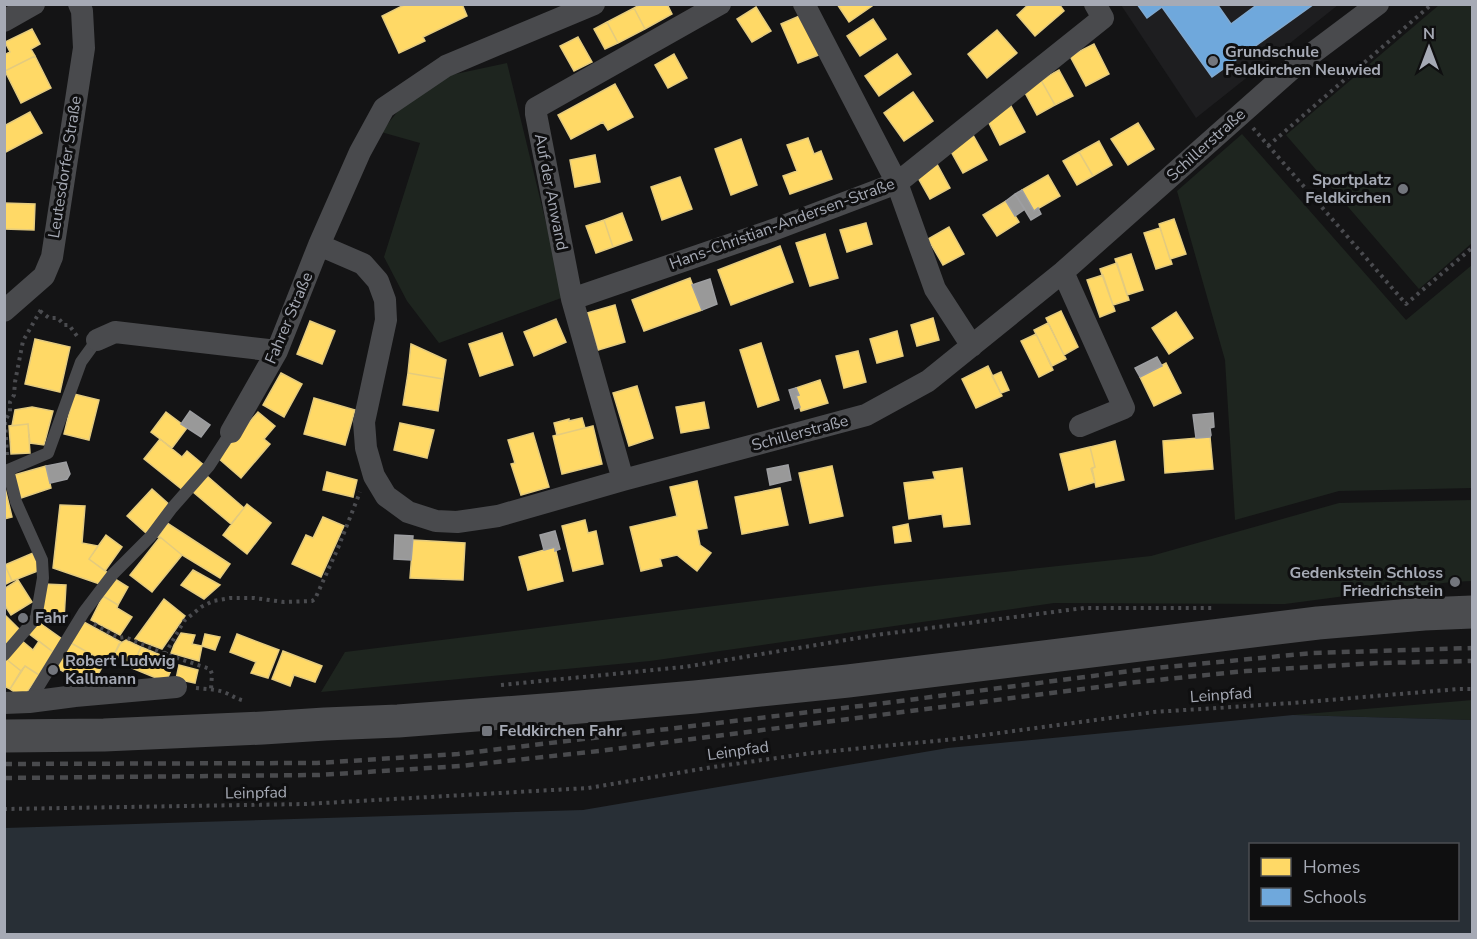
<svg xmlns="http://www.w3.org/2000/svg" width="1477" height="939" font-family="'Nunito Sans',sans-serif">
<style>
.built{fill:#1e1e20}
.green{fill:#1e251f}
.water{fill:#282f36;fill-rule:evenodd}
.homes{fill:#ffd966;stroke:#e4cb7e;stroke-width:1.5}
.schools{fill:#6fa8dc;stroke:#80a9d0;stroke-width:1.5}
.industry{fill:#999;stroke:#9d9ea1;stroke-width:1.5}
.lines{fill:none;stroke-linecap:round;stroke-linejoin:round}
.path{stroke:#4a4b4f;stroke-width:4;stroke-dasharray:3 4.5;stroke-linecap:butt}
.service{stroke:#494a4d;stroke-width:12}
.minor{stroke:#494a4d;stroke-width:22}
.primary{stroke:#4b4c4f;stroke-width:33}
.rail{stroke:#494a4d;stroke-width:4.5;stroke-dasharray:8 6;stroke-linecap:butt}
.poi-dot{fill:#73767d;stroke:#0f0f10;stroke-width:2}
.labels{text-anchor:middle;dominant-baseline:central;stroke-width:6;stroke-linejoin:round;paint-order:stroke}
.poi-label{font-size:16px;font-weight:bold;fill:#a6aab5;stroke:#0f0f10;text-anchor:start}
.street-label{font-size:16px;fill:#a6aab5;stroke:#0f0f10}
</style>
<rect width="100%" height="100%" fill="#141415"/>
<!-- built -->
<path class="built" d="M1121 5H1338L1196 118Z"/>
<!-- green -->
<path class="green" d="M1439 5H1472V243L1419 289 1286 135Z
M507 63 564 297 439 343 407 301 384 257 420 143 381 132 403 105 451 75Z
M1242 134 1406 320 1472 265V488L1339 491 1235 520 1225 360 1177 191Z
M1472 500V581L1451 582 1285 604 1054 603 650 661 321 692 345 652 883 585 1151 556 1339 503Z
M1472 700V720L1293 715 1461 701Z"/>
<!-- water -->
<path class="water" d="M1293 715 1472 720V934H5V828L583 810 948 748ZM1250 844H1458V920H1250Z"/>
<!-- homes -->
<path class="homes" d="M406 4H462L467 16 423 37 425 41 399 53 382 16Z
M641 4H667L672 14 645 29 634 8Z
M837 4H871L872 6 849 22Z
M1029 4H1059L1064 11 1035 36 1017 15Z
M756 7 771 31 752 42 737 19Z
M634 8 645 29 618 43 607 22Z
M804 14 821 54 798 63 781 24Z
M873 19 886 39 860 56 847 36Z
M607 22 618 43 605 49 594 29Z
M32 29 40 44 31 49 35 56 5 71 4 55 10 52 5 42Z
M997 30 1017 53 987 78 968 54Z
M578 37 592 62 574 71 560 46Z
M1094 44 1109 74 1086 86 1070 56Z
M674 54 687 78 668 88 655 65Z
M897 54 911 74 879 96 865 76Z
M35 56 51 88 21 103 5 71Z
M1059 70 1073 96 1055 105 1041 80Z
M1041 80 1055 105 1037 115 1023 89Z
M615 84 633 117 608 130 603 122 571 139 558 115Z
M913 92 933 121 904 141 884 113Z
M1011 106 1025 132 1000 145 987 119Z
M30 112 42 133 4 153V126Z
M1138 123 1154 149 1128 165 1111 139Z
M973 135 987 160 963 173 949 148Z
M808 138 814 154 821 151 832 179 790 194 783 176 797 171 787 145Z
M741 139 757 185 731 195 715 149Z
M1099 141 1112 165 1093 176 1079 152Z
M1079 152 1093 176 1077 185 1063 161Z
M595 155 600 182 575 187 570 160Z
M937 164 950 188 930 199 917 176Z
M1048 175 1060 196 1034 211 1022 190Z
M680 177 692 209 662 220 651 187Z
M1006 201 1019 222 997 236 983 215Z
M4 203 35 204 34 230 4 229Z
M622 213 632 240 613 247 604 220Z
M1174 219 1186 254 1170 259 1159 224Z
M604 220 613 247 596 253 586 226Z
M866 223 872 244 847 252 840 230Z
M949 227 964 254 943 265 928 239Z
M1160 228 1172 264 1156 269 1144 233Z
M825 234 838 278 810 286 796 243Z
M780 246 793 282 731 305 718 270Z
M1131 254 1143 290 1127 295 1115 259Z
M1117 263 1129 300 1113 305 1100 269Z
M1103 275 1115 311 1100 317 1087 280Z
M690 278 702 310 644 331 632 300Z
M615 305 625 342 598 350 587 313Z
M1061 311 1078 347 1064 355 1046 318Z
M1176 312 1193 338 1169 354 1152 328Z
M933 318 939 340 917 346 911 325Z
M556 319 566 342 534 356 524 332Z
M310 321 335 331 322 364 297 354Z
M1048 323 1066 359 1052 366 1034 330Z
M897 331 903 356 877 363 870 339Z
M502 333 513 365 480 376 469 344Z
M1036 334 1053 370 1039 377 1021 341Z
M35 339 70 347 60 392 25 384Z
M761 343 779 400 758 407 740 350Z
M411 344 446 360 443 379 408 373Z
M858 351 866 382 844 388 836 356Z
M1166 363 1181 393 1154 406 1140 377Z
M988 366 1002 396 976 408 962 379Z
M1001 372 1009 390 1001 393 992 376Z
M281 373 302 384 284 417 263 405Z
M408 373 443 379 438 411 403 405Z
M820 380 828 403 801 411 796 396 799 395 796 388Z
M637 386 653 438 629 446 613 393Z
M74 394 99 400 89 440 64 434Z
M314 398 355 410 345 445 304 434Z
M704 402 709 428 681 433 676 407Z
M32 407 53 411 44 445 30 443 28 424 12 426 15 410Z
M166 412 187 428 172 448 151 432Z
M258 412 275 426 264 439 270 444 241 478 218 458Z
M582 418 585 428 557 435 554 423 569 419V421Z
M400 423 434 430 427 458 394 450Z
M28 424 30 453 11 454 9 426Z
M593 426 602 464 562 474 553 436Z
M533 433 549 487 521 495 511 464 515 463 508 440Z
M1210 437 1213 469 1165 473 1163 441Z
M160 439 182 457 187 451 205 466 184 491 144 459Z
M1115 441 1124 480 1096 487 1092 468 1095 467 1090 447Z
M1090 447 1095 467 1091 469 1095 482 1069 490 1060 454Z
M46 466 51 488 21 498 14 475Z
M832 466 843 516 810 523 799 473Z
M962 468 970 524 944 527 942 514 909 519 904 483 935 479 933 472Z
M327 472 357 480 353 497 323 490Z
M207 476 244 508 231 524 193 492Z
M697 481 707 528 697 530 700 545 711 553 697 571 677 555 660 559 662 566 641 571 630 527 677 516 670 487Z
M4 484 12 517 4 519Z
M780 488 788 525 742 534 735 497Z
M152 489 171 506 146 533 127 516Z
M247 504 271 523 247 554 223 535Z
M60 505 85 506 82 543 98 546 89 559 108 573 100 584 53 568Z
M323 517 344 526 321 577 292 564 306 535 313 538Z
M585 520 588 533 596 531 603 564 573 571 562 526Z
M167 523 230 564 220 578 182 555 160 537H158Z
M908 524 911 541 895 543 893 527Z
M106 535 122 547 105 571 89 559Z
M160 537 182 555 152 592 130 575Z
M413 540 465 543 463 580 410 578Z
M555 547 563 581 528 590 519 557Z
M33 553 40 570 12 581 5 565Z
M5 565 12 581 4 585V566Z
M193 570 220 585 204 599 181 585Z
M115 579 128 587 118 605 103 596Z
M18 580 32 602 11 615 4 604V589Z
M44 584 66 585 64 620 43 619Z
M103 596 118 605 117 608 132 617 120 635 91 620Z
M164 599 185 616 162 649 135 639Z
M4 614 21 631 4 646Z
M37 621 62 639 53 652 28 633Z
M82 621 121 642 109 664 71 643Z
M181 633 195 635 192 644 202 646 199 661 171 653 174 645Z
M205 634 220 637 215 650 202 646Z
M237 634 279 650 268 678 251 673 256 662 230 652Z
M21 640 33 650 39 641 53 652 39 675 25 666 21 671 6 659Z
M126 640 141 647 133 665 114 655 119 644Z
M71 643 105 662 91 687 57 668Z
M141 647 175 661 166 682 132 668Z
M283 651 322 666 315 682 294 675 290 686 272 679Z
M6 659 21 671 10 689 4 686V662Z
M179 665 198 670 195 683 176 679Z
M25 666 39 675 23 698 10 689Z"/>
<!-- schools -->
<path class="schools" d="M1137 4H1217L1231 24 1258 4H1314L1212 77 1162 7 1147 18Z"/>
<!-- industry -->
<path class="industry" d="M1022 190 1034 211 1038 208 1041 214 1031 220 1015 194Z
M1015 194 1025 209 1015 216 1006 201Z
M710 279 717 304 702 310 692 285Z
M1157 357 1162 366 1140 377 1135 368Z
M796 388 799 395 796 396 800 407 795 409 789 390Z
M190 411 210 425 201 437 181 424Z
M1213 413 1214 427 1210 428 1211 435 1210 437 1196 438 1193 415Z
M66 462 70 474 67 479 50 483 46 466Z
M788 465 791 480 770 485 767 469Z
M555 531 560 549 555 551V547L544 550 540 535Z
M395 535 413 536 411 560 394 559Z"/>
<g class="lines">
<!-- path -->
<path class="path" d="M1253 128 1406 304 1472 248
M1268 146 1432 4
M40 311 49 318H58L64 325H69L77 336
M7 455 5 421 10 412V402L14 395 15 382 23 341 43 306
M94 624 119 638 125 637 165 654 210 669 212 674 211 689
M165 654 184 621 201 607 213 601 230 598H254L284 602 312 601 315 599 338 548 360 492
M501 685 684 667 876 635 1084 608H1212
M196 688C206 689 216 689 226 693 233 696 238 700 246 701
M4 809 306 804 588 788 713 767 812 753 955 739 1154 712 1293 703 1459 689H1472"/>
<!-- service -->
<path class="service" d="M4 655 36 618 43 578 42 560 16 502 8 470 48 453 81 362 97 340
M29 702 84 612 113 574 151 536 172 508 209 466 231 432"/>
<!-- minor -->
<path class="minor" d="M804 4 897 183 935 289 972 346
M4 21 34 4
M319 245 363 264 378 281 385 300 386 320 364 422 366 448 374 476 386 496 408 512 436 521 457 522 498 516 623 480 866 415 928 381 1063 272 1294 67 1378 4
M1063 272 1124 408 1080 426
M572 299 773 230 897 183 1103 18 1095 4
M4 311 44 276 52 257 84 48 82 11 79 4
M97 340 115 332 277 351
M231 432 277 351 319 245 360 152 384 108 446 66 594 4
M623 480 572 299 536 114V108L720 4
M4 703 29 702 75 696 176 687"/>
<!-- primary -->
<path class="primary" d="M4 736 104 735 263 728 325 724 398 721 557 709 695 697 848 681 1318 623 1424 614 1472 612"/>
<!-- rail -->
<path class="rail" d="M4 764 317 763 458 754 885 703 1146 669 1312 653 1472 648
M4 778 319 775 460 766 599 751 1137 682 1246 671 1378 663 1472 661"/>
</g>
<!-- markers -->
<g class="poi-dot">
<circle cx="1213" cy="61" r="6"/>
<circle cx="1403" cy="189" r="6"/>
<circle cx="1455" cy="582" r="6"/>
<circle cx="23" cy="618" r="6"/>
<circle cx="53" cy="670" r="6"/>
<rect x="481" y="725" width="12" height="12" rx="3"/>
</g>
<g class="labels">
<!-- poi labels -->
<g class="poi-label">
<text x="1225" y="52">Grundschule<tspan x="1225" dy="18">Feldkirchen Neuwied</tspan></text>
<text x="1391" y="180" text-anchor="end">Sportplatz<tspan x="1391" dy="18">Feldkirchen</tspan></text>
<text x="1443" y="573" text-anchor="end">Gedenkstein Schloss<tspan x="1443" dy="18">Friedrichstein</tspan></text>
<text x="35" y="618">Fahr</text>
<text x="65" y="661">Robert Ludwig<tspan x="65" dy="18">Kallmann</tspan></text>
<text x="499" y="731">Feldkirchen Fahr</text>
</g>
<!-- street labels -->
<g class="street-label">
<text transform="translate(1206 145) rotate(-42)">Schillerstraße</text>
<text transform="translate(65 167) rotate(-81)">Leutesdorfer Straße</text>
<text transform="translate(551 192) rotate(79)">Auf der Anwand</text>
<text transform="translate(782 224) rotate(-20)">Hans-Christian-Andersen-Straße</text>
<text transform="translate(289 318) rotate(-67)">Fahrer Straße</text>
<text transform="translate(800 433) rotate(-15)">Schillerstraße</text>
<text transform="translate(1221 695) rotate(-4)">Leinpfad</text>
<text transform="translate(738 751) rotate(-8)">Leinpfad</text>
<text transform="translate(256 793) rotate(-1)">Leinpfad</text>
</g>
</g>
<!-- border -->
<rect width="1477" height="939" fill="none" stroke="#a6aab5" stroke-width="12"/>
<!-- legend -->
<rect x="1249" y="843" width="210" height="78" fill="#0f0f10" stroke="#4b4d52" stroke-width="1.5"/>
<rect x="1261" y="858" width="30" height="18" fill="#ffd966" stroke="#4b4d52" stroke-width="1.5"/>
<text x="1303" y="873" font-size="18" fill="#a6aab5">Homes</text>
<rect x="1261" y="888" width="30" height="18" fill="#6fa8dc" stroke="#4b4d52" stroke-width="1.5"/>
<text x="1303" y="903" font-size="18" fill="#a6aab5">Schools</text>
<!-- north arrow -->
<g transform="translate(1429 48)" stroke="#0f0f10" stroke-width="4.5" paint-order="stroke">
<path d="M0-4.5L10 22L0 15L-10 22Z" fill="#a6aab5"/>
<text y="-9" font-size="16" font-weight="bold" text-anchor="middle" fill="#a6aab5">N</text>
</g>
</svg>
